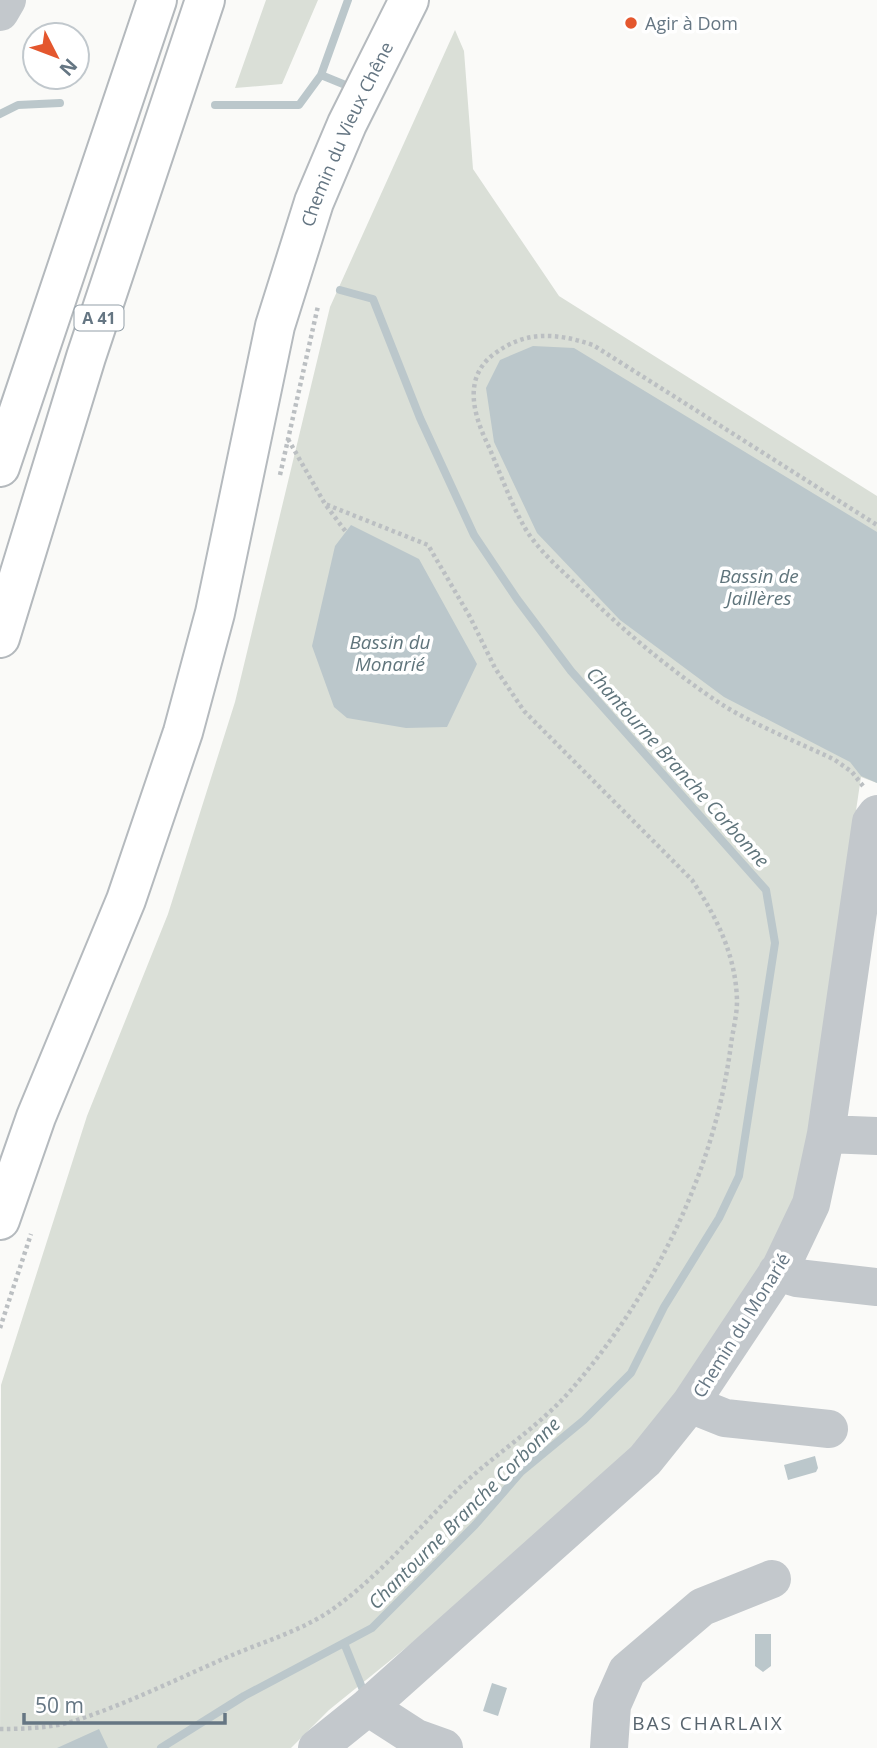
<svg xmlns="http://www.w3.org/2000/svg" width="877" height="1748" font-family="'Open Sans',sans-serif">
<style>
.green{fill:#dadfd7}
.water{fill:#bbc7cb}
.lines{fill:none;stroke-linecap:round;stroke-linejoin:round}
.stream{stroke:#bbc7cb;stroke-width:8}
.major-casing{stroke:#b5babe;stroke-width:42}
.highway-casing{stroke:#b4b9bd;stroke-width:42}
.path{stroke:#bbbfc2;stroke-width:4.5;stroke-dasharray:3.5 3.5;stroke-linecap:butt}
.minor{stroke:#c3c8cc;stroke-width:38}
.major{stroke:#fff;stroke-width:38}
.highway{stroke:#fff;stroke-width:38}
.poi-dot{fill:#e4572e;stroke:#fff;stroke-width:2.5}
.labels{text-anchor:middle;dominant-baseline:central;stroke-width:7;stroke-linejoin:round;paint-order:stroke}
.shield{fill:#fff;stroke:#939fa8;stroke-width:2}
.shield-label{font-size:16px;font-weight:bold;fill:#657683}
.poi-label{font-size:18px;fill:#657683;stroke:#fff;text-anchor:start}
.street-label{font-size:18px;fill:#657683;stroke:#fff}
.water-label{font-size:19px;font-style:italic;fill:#60757c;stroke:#fff}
.neighbourhood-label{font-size:19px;letter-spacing:2px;fill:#57646e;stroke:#fff}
</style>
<rect width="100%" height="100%" fill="#fafaf8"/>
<!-- green -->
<path class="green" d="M266 0H318L282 84 235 88Z
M455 30 464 51 473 169 559 296 877 496V783L861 777 794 1226 623 1472 329 1710 291 1748H0L1 1385 87 1116 168 914 235 702 330 307Z"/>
<!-- water -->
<path class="water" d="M533 346 574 348 877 532V783L861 776 850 762 724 697 620 620 537 533 494 442 486 388 500 360Z
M351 525 419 559 477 664 447 727 406 728 347 718 334 707 312 646 335 546Z
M815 1456 818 1468 816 1472 788 1480 784 1465Z
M755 1634H771V1666L763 1672 755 1666Z
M492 1683 507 1688 498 1716 483 1711Z
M99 1729 108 1748H57Z"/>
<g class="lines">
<!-- stream -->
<path class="stream" d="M321 75 343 84
M215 105H299L321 75 348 0
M0 114 18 105 60 103
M344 1643 365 1695
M161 1748 244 1696 372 1628 475 1525 521 1472 584 1420 631 1373 664 1307 719 1218 739 1176 775 943 766 890 571 671 517 599 474 535 420 418 373 299 340 290"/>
<defs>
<g id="major">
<path id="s1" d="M0 1220 36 1117 126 900 183 732 215 613 275 326 314 202 347 124 409 0"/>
</g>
<path id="highway" d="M0 467 157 0
M0 638 86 357 205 0"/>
</defs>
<!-- major casing -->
<use href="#major" class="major-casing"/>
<!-- highway casing -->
<use href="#highway" class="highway-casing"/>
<!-- path -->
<path class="path" d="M288 439 325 504 346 532
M280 475 318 306
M863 786 852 772 835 760C798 742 756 726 721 704 670 670 621 629 578 586 559 568 538 550 525 528 510 502 500 472 488 445 474 416 462 378 494 354 526 330 557 333 593 345L877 525
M0 1328 31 1234
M0 1729C24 1729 52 1728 74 1721 127 1704 179 1678 230 1656 265 1641 307 1629 337 1606 381 1574 416 1531 454 1493 490 1457 537 1429 571 1390 654 1294 715 1171 731 1044 733 1030 737 1015 737 1001 736 955 716 916 692 880L524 711 495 668 470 617 428 545 325 504"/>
<!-- minor -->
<path class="minor" d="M0 12 7 0
M826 1134 877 1136
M777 1272 797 1278 877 1287
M690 1404 725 1418 829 1429
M368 1707 416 1738 444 1748
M317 1748 368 1707 645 1460 690 1404 781 1267 811 1204 826 1134 871 822 877 814
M609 1748 612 1705 627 1671 702 1607 772 1579"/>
<!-- major -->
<use href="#major" class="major"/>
<!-- highway -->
<use href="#highway" class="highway"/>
</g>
<!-- markers -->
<circle class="poi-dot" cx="631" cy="23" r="7"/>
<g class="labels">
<!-- shield labels -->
<rect class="shield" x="74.5" y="305.5" width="49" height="25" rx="5"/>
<g class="shield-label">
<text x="99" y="318">A 41</text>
</g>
<!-- poi labels -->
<g class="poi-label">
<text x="645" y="23">Agir à Dom</text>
</g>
<!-- street labels -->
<g class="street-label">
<text stroke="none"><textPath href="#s1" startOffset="1143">Chemin du Vieux Chêne</textPath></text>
<text transform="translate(741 1325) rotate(-58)">Chemin du Monarié</text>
</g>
<!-- water labels -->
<g class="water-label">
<text x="759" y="576">Bassin de<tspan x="759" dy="22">Jaillères</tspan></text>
<text x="390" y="642">Bassin du<tspan x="390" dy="22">Monarié</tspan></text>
<text transform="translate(678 767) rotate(48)">Chantourne Branche Corbonne</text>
<text transform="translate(464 1513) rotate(-45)">Chantourne Branche Corbonne</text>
</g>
<!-- neighbourhood labels -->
<g class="neighbourhood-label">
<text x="708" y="1723">BAS CHARLAIX</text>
</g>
</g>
<!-- north arrow -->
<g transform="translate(56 56) rotate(132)"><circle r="33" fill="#ffffff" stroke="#c1c8cd" stroke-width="2"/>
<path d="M0-5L12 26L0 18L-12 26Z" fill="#e4572e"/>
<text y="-10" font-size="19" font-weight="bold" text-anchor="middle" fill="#657683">N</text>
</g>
<!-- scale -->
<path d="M24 1713v10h201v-10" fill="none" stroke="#657683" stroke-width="3.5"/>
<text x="35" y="1713" font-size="21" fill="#657683" stroke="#ffffff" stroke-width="5" paint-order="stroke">50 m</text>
</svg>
